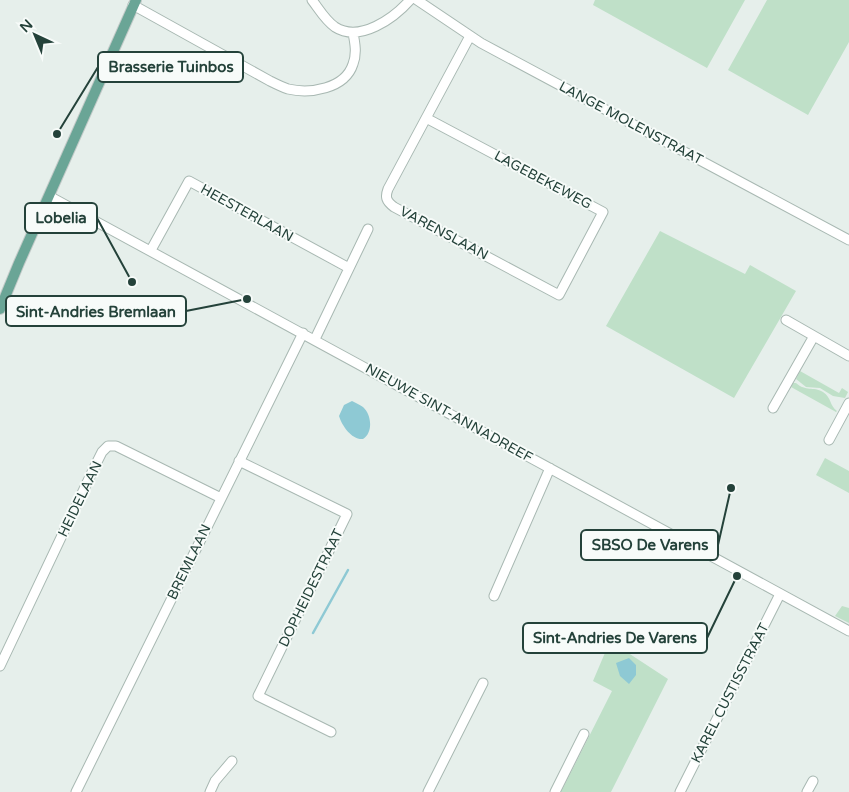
<svg xmlns="http://www.w3.org/2000/svg" width="849" height="792" font-family="'Varela Round',sans-serif">
<style>
.green{fill:#bfe0c8}
.water{fill:#8ec9d4}
.lines{fill:none;stroke-linecap:round;stroke-linejoin:round}
.stream{stroke:#8ec9d4;stroke-width:2.5}
.minor-casing{stroke:#a8b8b2;stroke-width:11}
.major-casing{stroke:#c2cac8;stroke-width:12}
.minor{stroke:#fff;stroke-width:9}
.major{stroke:#6aa596;stroke-width:10}
.labels{text-anchor:middle;dominant-baseline:central;stroke-width:4;stroke-linejoin:round;paint-order:stroke}
.street-label{font-size:14px;fill:#24423a;stroke:#f7fbf9}
.leader{fill:none;stroke:#24423a;stroke-width:2}
.callout-dot{fill:#24423a;stroke:#f7fbf9;stroke-width:2}
.callout{fill:#f7fbf9;stroke:#24423a;stroke-width:2}
.callout-label{font-size:15px;text-anchor:middle;font-weight:bold;fill:#24423a}
</style>
<rect width="100%" height="100%" fill="#e6efeb"/>
<!-- green -->
<path class="green" d="M595 0H745L707 68 593 5Z
M767 0H849V42L808 115 728 70Z
M660 231 745 274 750 265 796 291 734 398 606 326Z
M800 371 839 393 842 388 848 392 845 398 833 396 820 388 806 387 796 379Z
M793 383H796C806 392 813 386 823 392 832 398 829 405 837 411L836 412 791 387Z
M825 458 849 471V493L816 475Z
M842 606 849 608V623L835 616Z
M610 641 668 679 611 792H561L612 691 593 681Z"/>
<!-- water -->
<path class="water" d="M352 401C356 403 360 405 363 407 372 415 373 433 363 439 352 440 342 426 339 416L344 405Z
M629 658 636 665V675L629 684 620 676 616 663Z"/>
<g class="lines">
<!-- stream -->
<path class="stream" d="M313 633 348 570"/>
<defs>
<path id="minor" d="M312 0C319 9 325 20 335 27 360 43 394 18 410 0
M417 0 481 43 849 240
M133 5 270 81C276 84 282 87 288 89 310 94 345 89 353 64 357 54 355 43 353 33
M426 118 603 212 559 295 394 207C386 201 385 197 388 189L470 36
M49 196 849 631
M151 250 189 181 349 268
M786 320 849 356
M315 339 368 229
M773 408 814 336
M829 440 849 403
M239 461 347 514 258 696 331 732
M494 596 550 468
M0 666 94 468 102 452 108 446H116L221 498
M76 792 303 333
M210 792 215 781 232 761
M428 792 483 683
M555 792 584 734
M680 792 780 594
M807 792 813 781"/>
<path id="major" d="M0 309 19 263 136 0"/>
</defs>
<!-- minor casing -->
<use href="#minor" class="minor-casing"/>
<!-- major casing -->
<use href="#major" class="major-casing"/>
<!-- minor -->
<use href="#minor" class="minor"/>
<!-- major -->
<use href="#major" class="major"/>
</g>
<g class="labels">
<!-- street labels -->
<g class="street-label">
<text transform="translate(631 123) rotate(28)">LANGE MOLENSTRAAT</text>
<text transform="translate(543 180) rotate(28)">LAGEBEKEWEG</text>
<text transform="translate(247 213) rotate(29)">HEESTERLAAN</text>
<text transform="translate(444 233) rotate(28)">VARENSLAAN</text>
<text transform="translate(449 413) rotate(29)">NIEUWE SINT-ANNADREEF</text>
<text transform="translate(80 499) rotate(-64)">HEIDELAAN</text>
<text transform="translate(189 562) rotate(-64)">BREMLAAN</text>
<text transform="translate(311 588) rotate(-64)">DOPHEIDESTRAAT</text>
<text transform="translate(730 693) rotate(-63)">KAREL CUSTISSTRAAT</text>
</g>
</g>
<!-- callouts -->
<path class="leader" d="M57 134L98 67M132 282L97 218M247 299L186 311M731 488L718 545M737 576L707 638"/>
<g class="callout-dot">
<circle cx="57" cy="134" r="5"/>
<circle cx="132" cy="282" r="5"/>
<circle cx="247" cy="299" r="5"/>
<circle cx="731" cy="488" r="5"/>
<circle cx="737" cy="576" r="5"/>
</g>
<g class="callout">
<rect x="98" y="52" width="145" height="30" rx="5"/>
<rect x="25" y="203" width="72" height="30" rx="5"/>
<rect x="6" y="296" width="180" height="30" rx="5"/>
<rect x="581" y="530" width="137" height="30" rx="5"/>
<rect x="523" y="623" width="184" height="30" rx="5"/>
</g>
<g class="callout-label">
<text x="171" y="72">Brasserie Tuinbos</text>
<text x="61" y="223">Lobelia</text>
<text x="96" y="317">Sint-Andries Bremlaan</text>
<text x="650" y="550">SBSO De Varens</text>
<text x="615" y="643">Sint-Andries De Varens</text>
</g>
<!-- north arrow -->
<g transform="translate(35 35) rotate(316)" stroke="#f7fbf9" stroke-width="4" paint-order="stroke">
<path d="M0-4L9 19L0 12L-9 19Z" fill="#24423a"/>
<text y="-8" font-size="14" font-weight="bold" text-anchor="middle" fill="#24423a">N</text>
</g>
</svg>
